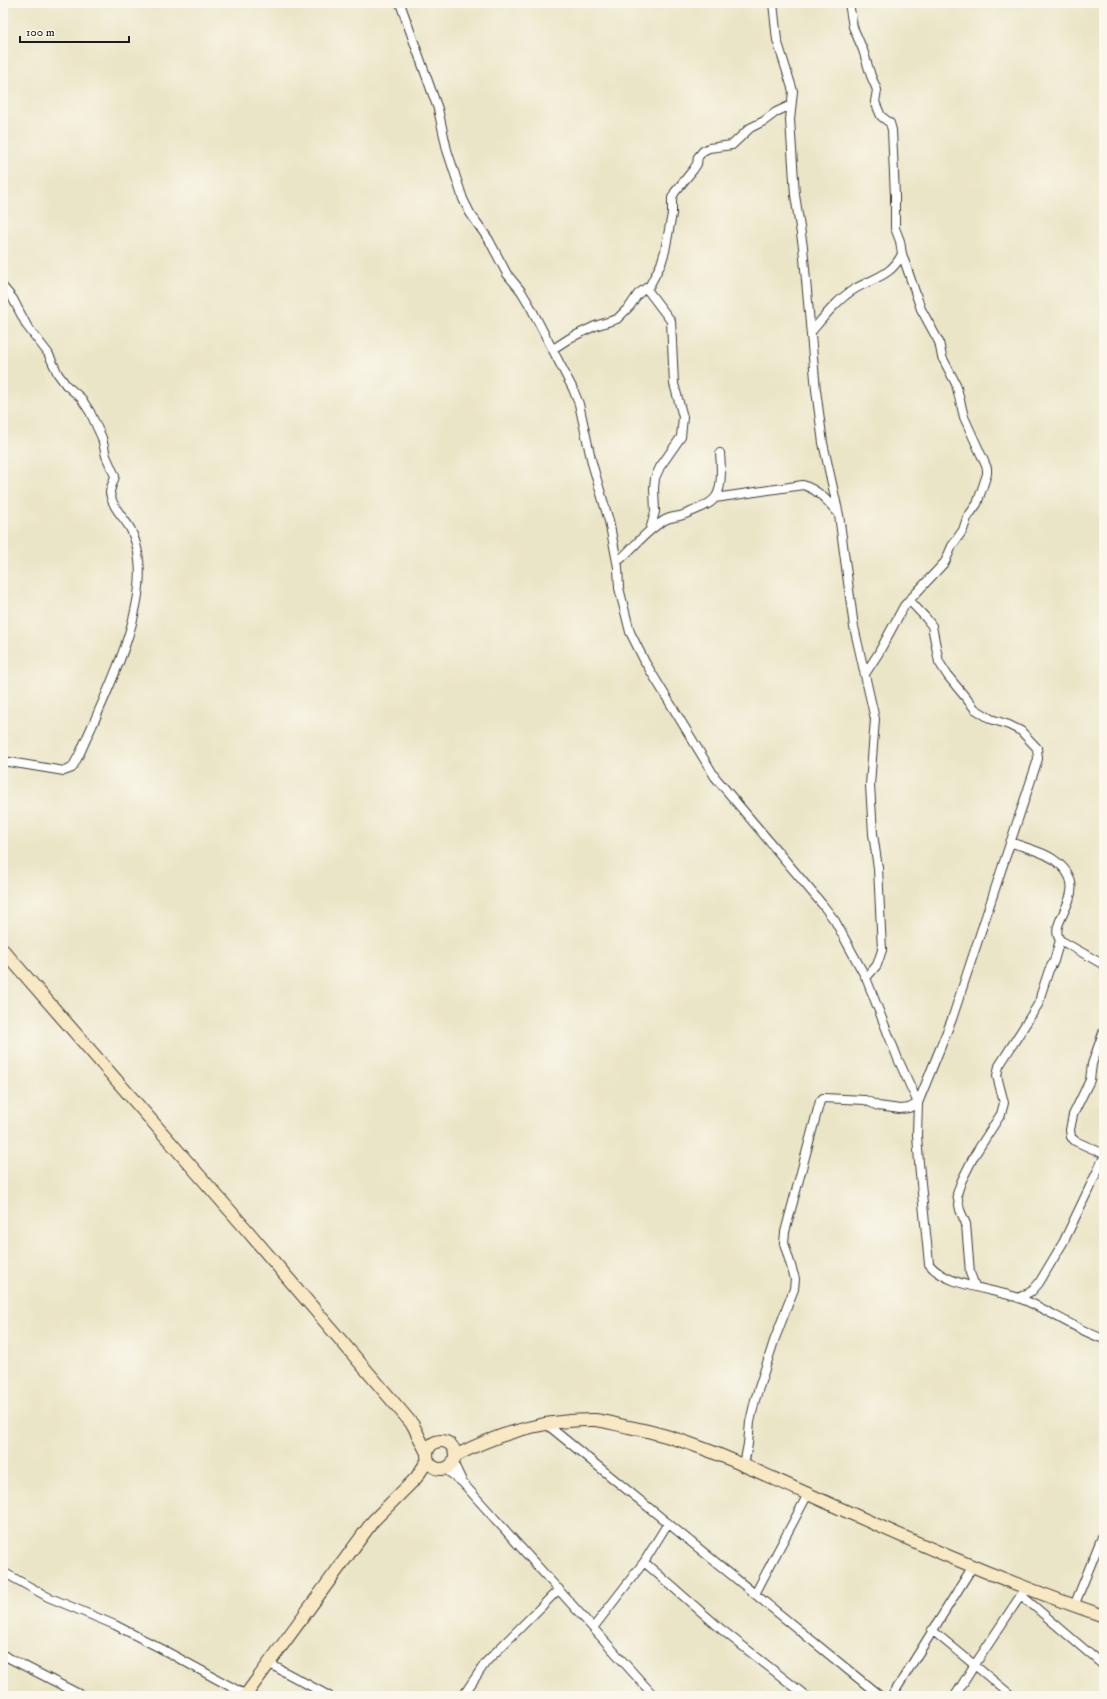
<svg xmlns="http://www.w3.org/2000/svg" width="1107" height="1699" font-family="'IM FELL DW Pica',serif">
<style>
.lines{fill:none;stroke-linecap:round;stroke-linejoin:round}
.minor-casing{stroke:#3b3a36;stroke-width:10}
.secondary-casing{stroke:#3b3a36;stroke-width:14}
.minor{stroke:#fff;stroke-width:8}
.secondary{stroke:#f8e8c3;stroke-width:12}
</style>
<rect width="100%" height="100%" fill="#fbf7ec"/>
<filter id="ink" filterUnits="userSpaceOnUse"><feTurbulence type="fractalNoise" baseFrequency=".025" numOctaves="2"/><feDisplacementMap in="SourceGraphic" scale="8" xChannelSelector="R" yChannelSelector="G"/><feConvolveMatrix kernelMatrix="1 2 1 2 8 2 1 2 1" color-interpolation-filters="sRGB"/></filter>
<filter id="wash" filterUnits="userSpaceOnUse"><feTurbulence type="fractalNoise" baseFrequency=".012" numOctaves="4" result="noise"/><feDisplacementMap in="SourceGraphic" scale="16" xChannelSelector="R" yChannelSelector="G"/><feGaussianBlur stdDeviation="0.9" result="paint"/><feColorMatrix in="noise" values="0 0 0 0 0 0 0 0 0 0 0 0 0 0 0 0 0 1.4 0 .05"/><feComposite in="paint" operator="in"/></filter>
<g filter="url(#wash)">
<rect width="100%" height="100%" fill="#ebe5c7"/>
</g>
<g filter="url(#ink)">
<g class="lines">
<defs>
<path id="minor" d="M400 3 438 109 447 150 463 199 470 213 489 240 507 274 521 291 530 306 573 389 579 404 592 463 609 521 618 567 619 588 630 632 645 662 715 777 822 904 835 921 866 978 898 1059 918 1103 917 1135 919 1163 929 1264C945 1286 994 1289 1019 1298 1048 1309 1074 1329 1104 1339
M773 3 777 40 793 91 790 120 795 195 803 247 816 390 823 443 839 515 854 627 875 719 870 785 873 834 878 868 882 950 877 965 866 978
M849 3 853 27 863 50 871 76 877 90 875 102 881 116 890 123 892 130 895 196V228L900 241 902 254 921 309 939 342 942 357 956 384 964 417 983 459 987 468V474L977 504 967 518 963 530 952 546 945 562 904 606 878 654 865 674
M3 287 13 299 27 326 48 353 58 374 66 385 81 398 90 412 102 438 106 456 115 476C114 481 110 488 110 493 112 508 125 518 131 530 135 539 138 550 139 560 146 617 103 700 80 753L72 768 64 771 3 761
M646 288 671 321 674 384 683 417 681 437 660 467 655 478 654 488 655 512 650 530
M811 332C823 318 837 300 853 290 872 278 891 277 902 254
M553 349 570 338 595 326 617 319 630 306 638 294 650 285 661 264 665 251 672 214V198L675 192 693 170 697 164 698 157 703 151 709 148 732 145 750 128 764 121 776 112 791 105
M715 498 803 485C818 490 827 500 837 512
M617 562C633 549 646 530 665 520 670 517 677 517 683 515 692 511 709 506 715 498 723 489 721 464 720 453
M1010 842C1023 847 1042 851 1053 859 1098 890 1045 920 1060 940L1104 965
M1104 1030 1092 1064 1090 1080 1073 1115 1070 1130 1071 1137 1075 1141 1104 1154
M975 1286 970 1273 966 1224 960 1210 957 1194 961 1182 974 1156 1001 1114 1004 1103 997 1076 999 1066 1039 1003 1041 994 1049 970 1054 961 1060 940
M1018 1298 1032 1291 1039 1283 1064 1241 1104 1157
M545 1423 880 1696
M453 1462 462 1481
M744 1465 748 1444 750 1422 755 1400 774 1341 794 1289 795 1279 784 1243 785 1232 820 1101 823 1098 865 1100 878 1106 900 1109 909 1108 918 1103 952 1019 1038 759 1037 748 1021 731 1009 725 991 719 975 709 948 676 939 662 932 626 926 618 909 600
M444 1468 462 1482 654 1696
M644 1562 721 1629 806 1696
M3 1572 48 1597 115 1625 160 1648 246 1695
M1025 1592 1021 1595 1104 1666
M755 1594 808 1494
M1074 1606 1104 1532
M593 1628 644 1562 668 1523
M932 1630 1012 1696
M3 1655 83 1696
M270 1664 329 1696
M463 1696 486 1662 559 1589
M892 1696 973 1566
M955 1696 972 1669 1021 1595"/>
<path id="secondary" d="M3 950 246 1229 413 1425 427 1453
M427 1455a14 14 0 1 1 28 0a14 14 0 1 1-28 0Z
M455 1456C499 1433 546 1419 595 1420 606 1421 618 1425 629 1427 693 1439 749 1468 808 1494 905 1538 1003 1582 1104 1616
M245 1696 373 1521 416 1478 428 1460"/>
</defs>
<!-- minor casing -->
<use href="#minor" class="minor-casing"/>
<!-- secondary casing -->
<use href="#secondary" class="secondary-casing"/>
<!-- minor -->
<use href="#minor" class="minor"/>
<!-- secondary -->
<use href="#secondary" class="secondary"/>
</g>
</g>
<!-- margin -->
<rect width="1107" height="1699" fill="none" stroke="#fbf7ec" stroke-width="16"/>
<!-- scale -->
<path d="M20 36v6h109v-6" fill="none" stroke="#1c1c1c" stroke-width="2"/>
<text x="26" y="36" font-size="12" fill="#1c1c1c" stroke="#fbf7ec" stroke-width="3" paint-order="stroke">100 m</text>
</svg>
